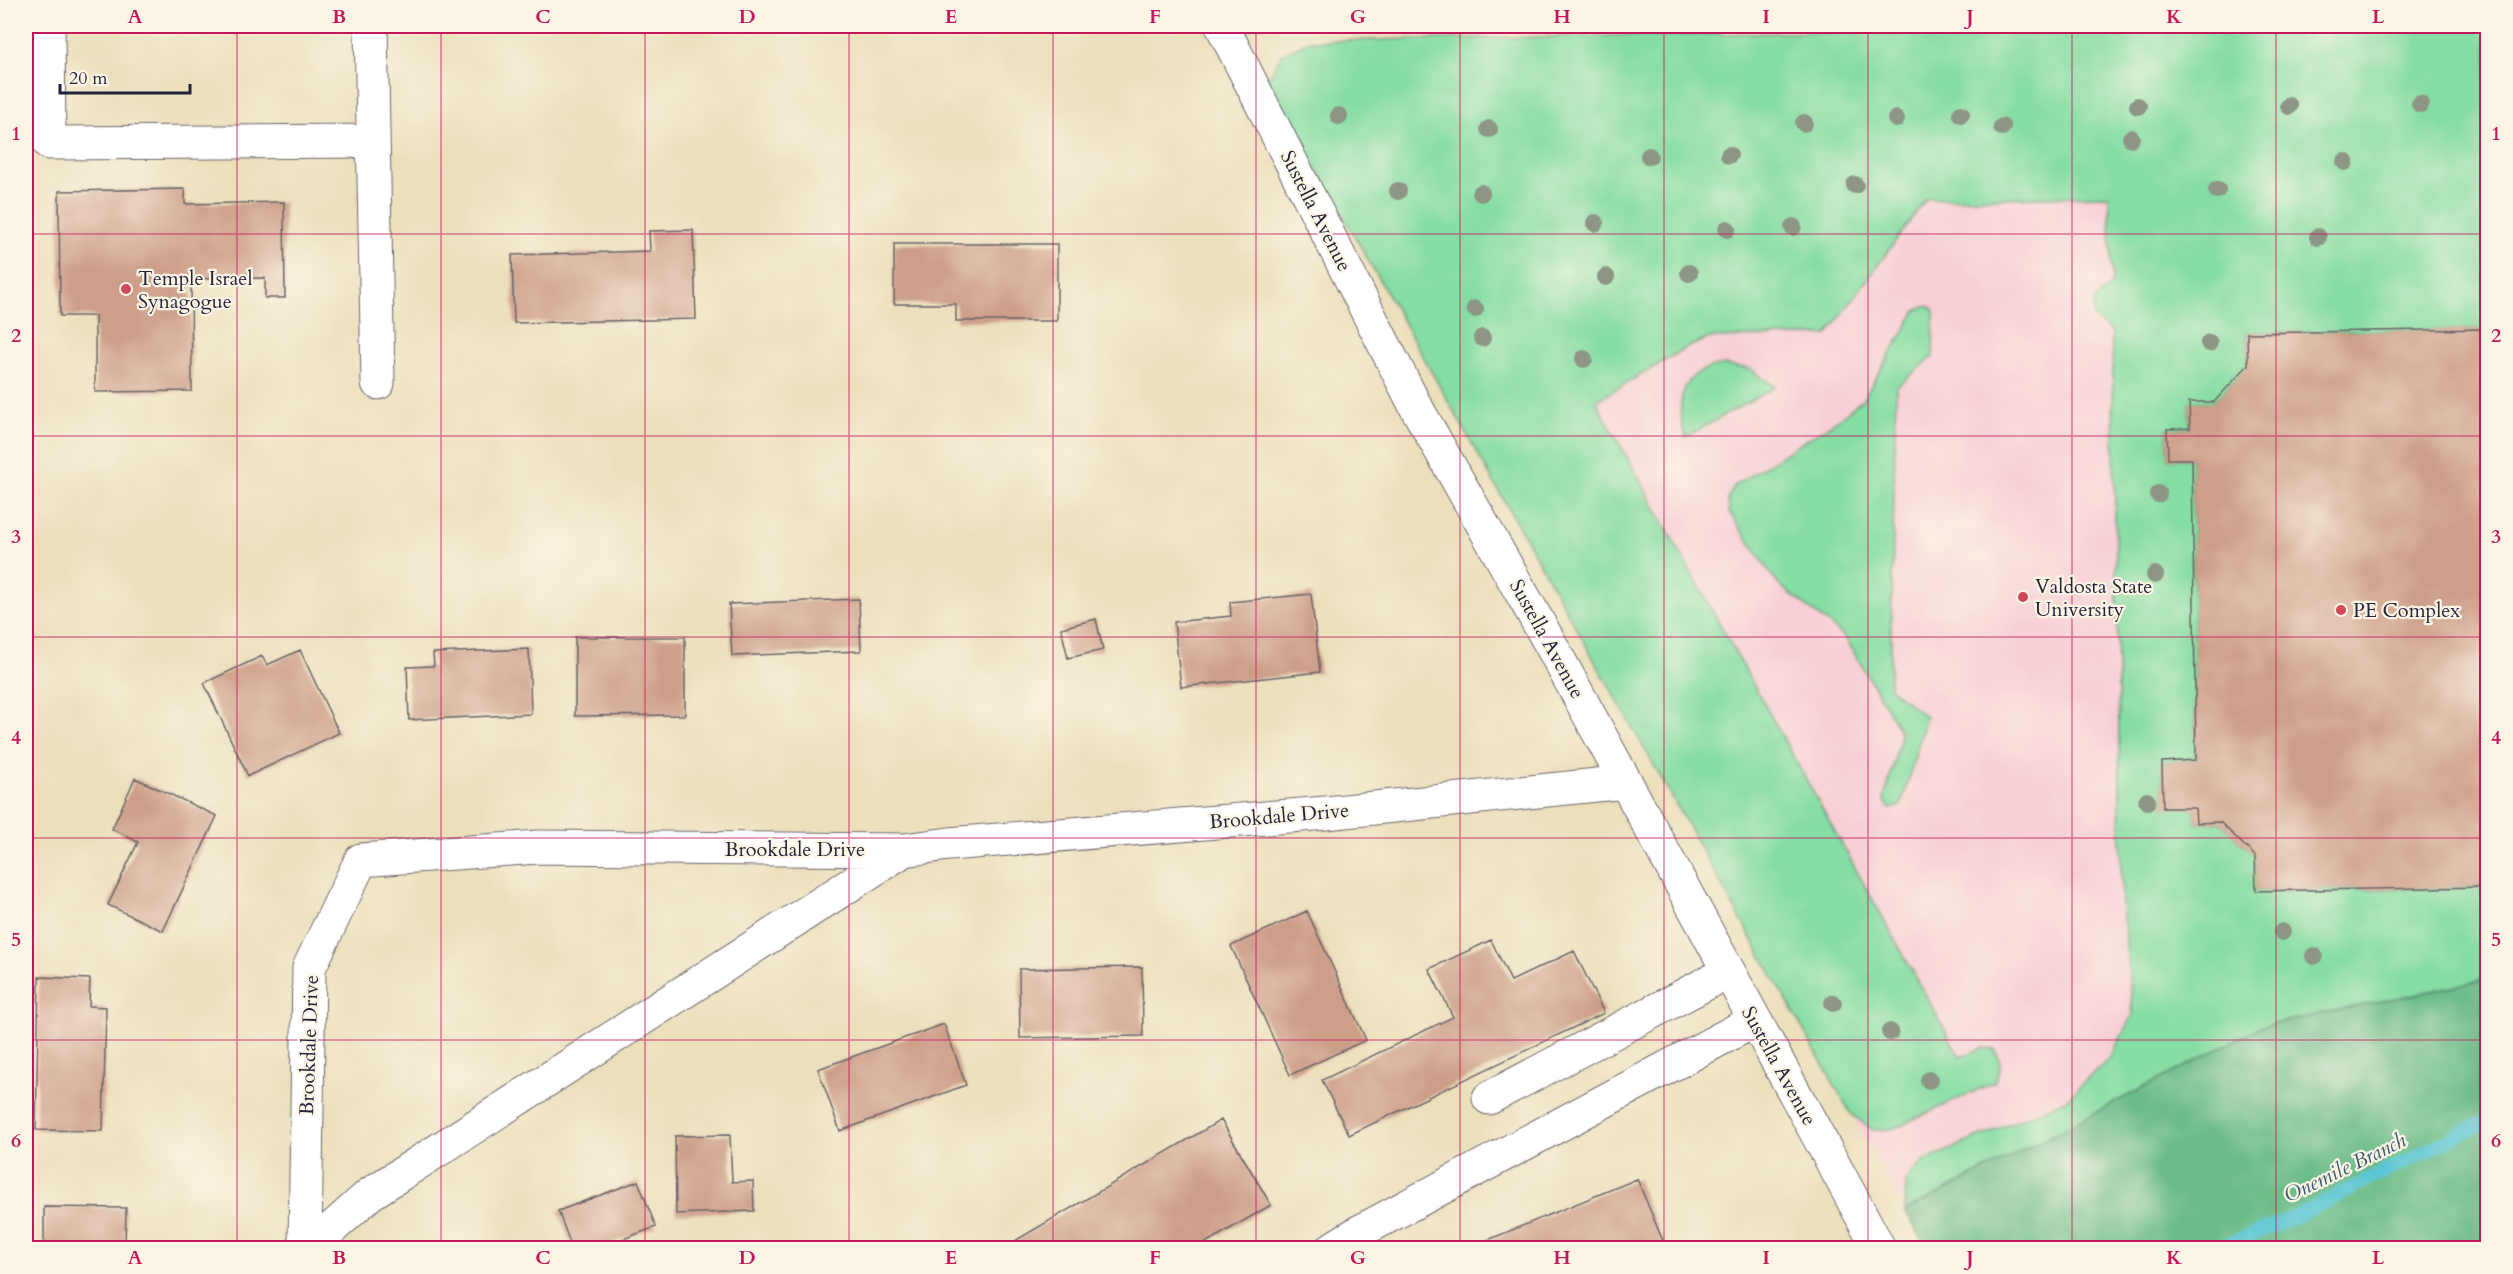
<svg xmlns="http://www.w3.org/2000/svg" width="2513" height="1274" font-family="Cardo,serif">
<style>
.built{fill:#f7cfd5}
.green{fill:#84dda2;stroke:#53806e;stroke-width:1.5}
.forest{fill:#6bbc88;stroke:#466f62;stroke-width:1.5}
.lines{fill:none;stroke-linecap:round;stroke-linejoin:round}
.stream{stroke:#5ac6d3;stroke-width:14}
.building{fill:#cd9f89}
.minor-casing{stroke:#696468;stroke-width:35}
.minor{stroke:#fff;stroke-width:33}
.tree{fill:#8d9686}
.grid{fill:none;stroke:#c2185b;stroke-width:1.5;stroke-opacity:0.55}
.poi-dot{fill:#d1495b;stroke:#fcf5e5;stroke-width:2}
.labels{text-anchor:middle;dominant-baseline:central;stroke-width:4.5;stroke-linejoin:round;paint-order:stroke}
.street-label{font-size:20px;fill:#22223b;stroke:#fcf5e5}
.poi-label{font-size:20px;fill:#22223b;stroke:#fcf5e5;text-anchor:start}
.water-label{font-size:21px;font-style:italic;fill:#365b70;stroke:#fcf5e5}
.neatline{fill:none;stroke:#c2185b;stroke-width:2}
.grid-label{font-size:20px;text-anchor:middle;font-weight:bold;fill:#c2185b}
</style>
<rect width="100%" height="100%" fill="#fcf5e5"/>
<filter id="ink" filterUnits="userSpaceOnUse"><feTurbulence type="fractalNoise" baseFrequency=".0167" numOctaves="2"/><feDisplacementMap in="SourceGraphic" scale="12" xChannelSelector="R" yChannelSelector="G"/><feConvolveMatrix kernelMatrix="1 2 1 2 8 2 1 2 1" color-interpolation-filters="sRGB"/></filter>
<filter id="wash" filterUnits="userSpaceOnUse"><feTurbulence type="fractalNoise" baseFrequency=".008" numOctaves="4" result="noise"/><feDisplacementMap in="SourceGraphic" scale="24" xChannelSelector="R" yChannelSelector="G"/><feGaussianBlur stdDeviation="1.35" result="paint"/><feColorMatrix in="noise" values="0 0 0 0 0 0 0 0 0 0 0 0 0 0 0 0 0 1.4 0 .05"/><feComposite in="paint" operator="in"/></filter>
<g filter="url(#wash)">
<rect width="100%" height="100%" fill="#ecdfbc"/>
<!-- built -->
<path class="built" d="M2487 26V1248H1927L1267 81 1282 54Z"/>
<!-- green -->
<path class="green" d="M2170 26H2487V329L2247 333 2248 365 2214 402H2189L2190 428 2167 429 2168 459H2192L2196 760 2162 762 2164 807 2195 808 2196 823 2220 822 2255 856 2256 891 2487 887V979L2263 1026 1905 1211 1906 1180 1924 1161 2065 1100 2109 1059 2133 1015 2122 908 2112 332 2093 318 2094 301 2112 284 2109 196 1926 199 1827 335 1709 338 1686 348 1596 401 1960 1057 1982 1048 1995 1050C2002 1062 2001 1071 1993 1083L1892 1129 1873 1130 1851 1114 1267 81 1282 54 1309 41Z
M1924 306H1929L1934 311 1933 357 1896 387 1890 688 1926 717 1901 806 1890 809 1884 800 1900 739 1899 729 1845 637 1778 584 1729 512 1728 498 1735 485 1836 421 1863 399 1916 311Z
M1725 365 1750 369 1775 387 1686 437C1677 413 1677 380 1706 369 1712 367 1719 366 1725 365Z"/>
<!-- forest -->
<path class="forest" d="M2487 979V1241L2471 1248H1927L1905 1211 2263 1026Z"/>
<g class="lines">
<!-- stream -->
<path class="stream" d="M2219 1248 2297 1216 2488 1120"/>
</g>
<g id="blocks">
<!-- building -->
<path class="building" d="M185 189V204L284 202 285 298H265V278L191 279 192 391 95 392V316H60L59 191Z
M693 230 696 319 514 323 512 255 650 251 649 231Z
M894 244H1057V321H956V304H894Z
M2488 329V887L2256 891 2255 856 2220 822 2196 823 2195 808H2163L2162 762 2196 760 2192 459H2168L2167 429 2190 428 2189 402H2214L2248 365 2247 333Z
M1311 594 1320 672 1181 687 1174 622 1231 616 1230 602Z
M859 599 861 651 732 656 729 604Z
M1096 619 1103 650 1068 658 1061 628Z
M575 637H685V715L575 716Z
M529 649 531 714 409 720 407 667 434 666 433 653Z
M300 650 339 733 248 776 204 683 262 656 267 665Z
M135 778 217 816 163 931 108 905 138 842 112 829Z
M1307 911 1366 1040 1290 1075 1231 946Z
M1491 940 1511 981 1574 951 1604 1013 1349 1135 1322 1080 1453 1017 1429 969Z
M1142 967 1143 1036 1020 1038 1019 969Z
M39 977 90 979 89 1006 106 1007 103 1131 36 1130Z
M944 1024 966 1085 840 1131 818 1069Z
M1221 1120 1271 1205 1197 1248H1003Z
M730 1135 732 1182 753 1181 754 1211 676 1214 675 1136Z
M1637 1179 1666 1248H1468Z
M638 1181 656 1227 598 1248H572L558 1211Z
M44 1207 126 1208 125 1248H44Z"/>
</g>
</g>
<g filter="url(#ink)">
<use href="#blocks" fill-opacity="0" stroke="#696468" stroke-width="1.5"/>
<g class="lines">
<defs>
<path id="minor" d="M48 26 49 143 373 141
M371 26 378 383
M1222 26 1415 405 1551 645 1879 1248
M1489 1098 1728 972
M305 1248 309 968 361 860 538 847 904 850 949 844 1326 813 1626 782
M310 1248 370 1194 904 850
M1333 1248 1359 1232 1754 1021"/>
</defs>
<!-- minor casing -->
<use href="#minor" class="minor-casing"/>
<!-- minor -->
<use href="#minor" class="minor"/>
</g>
<!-- trees -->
<g class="tree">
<circle cx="2420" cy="104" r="9"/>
<circle cx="2138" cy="106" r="9"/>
<circle cx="2289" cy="106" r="9"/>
<circle cx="1961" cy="114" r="9"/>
<circle cx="1339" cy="116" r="9"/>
<circle cx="1896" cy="119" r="9"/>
<circle cx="1804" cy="123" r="9"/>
<circle cx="2002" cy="127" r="9"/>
<circle cx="1489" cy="129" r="9"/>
<circle cx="2131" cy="138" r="9"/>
<circle cx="1729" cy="155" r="9"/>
<circle cx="1649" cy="156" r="9"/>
<circle cx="2345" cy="162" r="9"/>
<circle cx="1855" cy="185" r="9"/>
<circle cx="2217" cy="190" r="9"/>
<circle cx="1398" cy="191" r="9"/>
<circle cx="1481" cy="193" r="9"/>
<circle cx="1595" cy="223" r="9"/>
<circle cx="1793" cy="227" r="9"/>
<circle cx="1727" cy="229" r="9"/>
<circle cx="2318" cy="237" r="9"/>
<circle cx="1689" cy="273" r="9"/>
<circle cx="1606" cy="277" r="9"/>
<circle cx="1475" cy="309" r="9"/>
<circle cx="1482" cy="338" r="9"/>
<circle cx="2209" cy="343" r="9"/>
<circle cx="1584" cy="359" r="9"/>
<circle cx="2158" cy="494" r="9"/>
<circle cx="2155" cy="575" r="9"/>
<circle cx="2147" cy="801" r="9"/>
<circle cx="2282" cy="932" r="9"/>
<circle cx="2314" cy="956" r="9"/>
<circle cx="1833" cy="1003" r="9"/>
<circle cx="1890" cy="1032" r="9"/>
<circle cx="1929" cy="1080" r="9"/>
</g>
</g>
<!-- grid -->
<path class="grid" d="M237 26V1248M441 26V1248M645 26V1248M849 26V1248M1053 26V1248M1256 26V1248M1460 26V1248M1664 26V1248M1868 26V1248M2072 26V1248M2276 26V1248M26 234H2488M26 436H2488M26 637H2488M26 838H2488M26 1040H2488"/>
<!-- markers -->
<g class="poi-dot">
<circle cx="126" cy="289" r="6"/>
<circle cx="2023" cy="597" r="6"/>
<circle cx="2341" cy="610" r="6"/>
</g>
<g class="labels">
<!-- street labels -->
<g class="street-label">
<text transform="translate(1316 211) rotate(63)">Sustella Avenue</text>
<text transform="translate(1547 639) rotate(61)">Sustella Avenue</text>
<text transform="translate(1279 816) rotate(-5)">Brookdale Drive</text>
<text x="795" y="849">Brookdale Drive</text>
<text transform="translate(309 1045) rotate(-88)">Brookdale Drive</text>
<text transform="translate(1779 1066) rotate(61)">Sustella Avenue</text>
</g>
<!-- poi labels -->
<g class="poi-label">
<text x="138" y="278">Temple Israel<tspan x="138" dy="23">Synagogue</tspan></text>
<text x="2035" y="586">Valdosta State<tspan x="2035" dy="23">University</tspan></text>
<text x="2353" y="610">PE Complex</text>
</g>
<!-- water labels -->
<g class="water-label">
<text transform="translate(2345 1168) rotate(-26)">Onemile Branch</text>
</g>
</g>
<!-- margin -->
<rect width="2513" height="1274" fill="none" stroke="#fcf5e5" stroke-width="66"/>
<!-- scale -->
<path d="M60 84v9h130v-9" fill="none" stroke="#22223b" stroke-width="3"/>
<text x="69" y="84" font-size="18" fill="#22223b" stroke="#fcf5e5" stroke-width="4.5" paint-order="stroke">20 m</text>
<rect x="33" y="33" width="2447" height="1208" class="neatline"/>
<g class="grid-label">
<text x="135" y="23">A</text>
<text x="339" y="23">B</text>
<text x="543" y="23">C</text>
<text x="747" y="23">D</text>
<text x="951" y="23">E</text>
<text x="1155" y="23">F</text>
<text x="1358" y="23">G</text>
<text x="1562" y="23">H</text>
<text x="1766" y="23">I</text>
<text x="1970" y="23">J</text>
<text x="2174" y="23">K</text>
<text x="2378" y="23">L</text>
<text x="16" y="140">1</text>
<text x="2496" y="140">1</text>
<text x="16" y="342">2</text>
<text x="2496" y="342">2</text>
<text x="16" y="543">3</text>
<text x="2496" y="543">3</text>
<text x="16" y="744">4</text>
<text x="2496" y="744">4</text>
<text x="16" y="946">5</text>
<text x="2496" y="946">5</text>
<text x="16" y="1147">6</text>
<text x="2496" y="1147">6</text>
<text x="135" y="1264">A</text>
<text x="339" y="1264">B</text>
<text x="543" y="1264">C</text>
<text x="747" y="1264">D</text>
<text x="951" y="1264">E</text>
<text x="1155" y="1264">F</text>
<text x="1358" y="1264">G</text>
<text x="1562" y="1264">H</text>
<text x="1766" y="1264">I</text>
<text x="1970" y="1264">J</text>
<text x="2174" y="1264">K</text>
<text x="2378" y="1264">L</text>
</g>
</svg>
